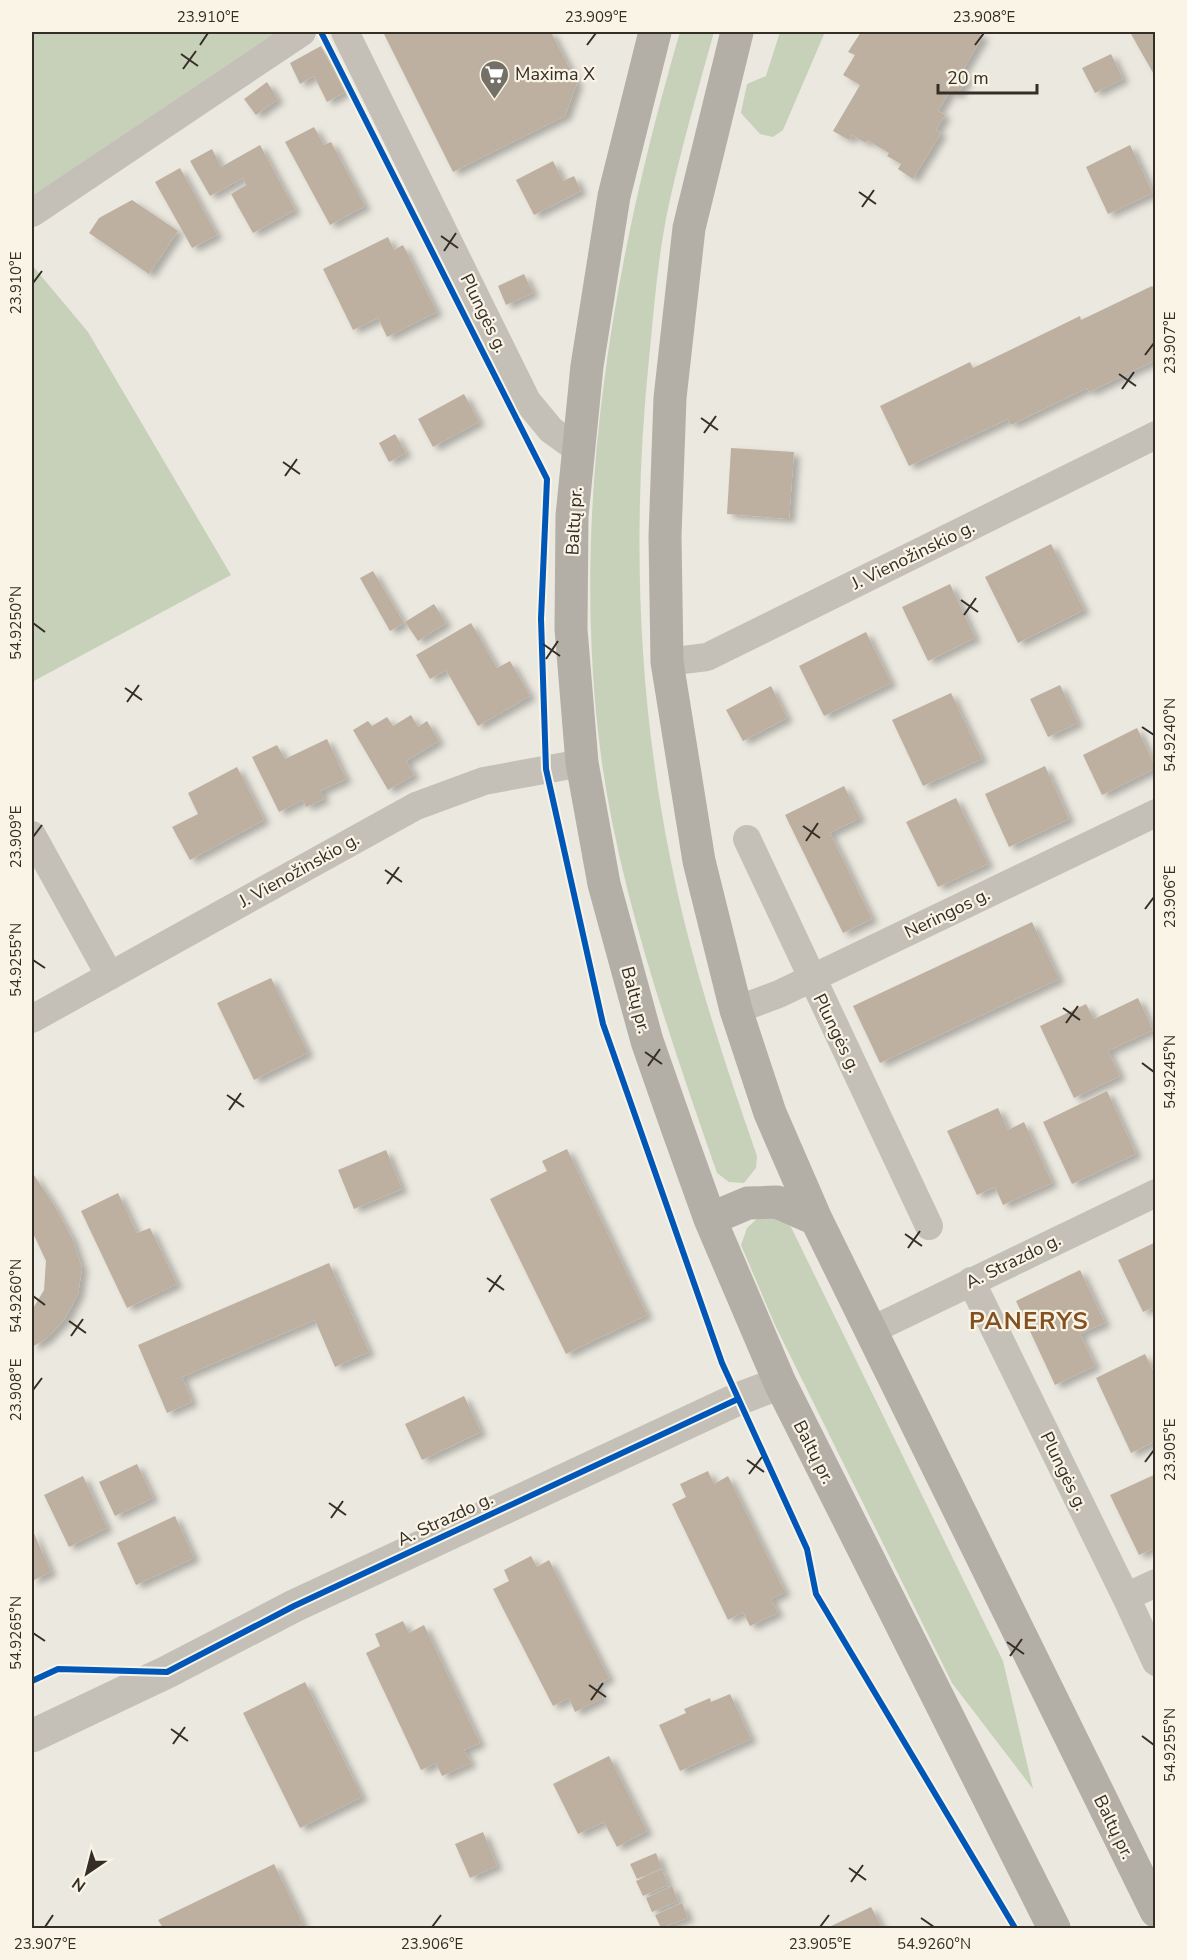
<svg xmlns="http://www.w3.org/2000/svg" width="1187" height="1960" font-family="'Nunito Sans',sans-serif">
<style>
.green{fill:#c7d1b9}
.building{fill:#beb0a1;filter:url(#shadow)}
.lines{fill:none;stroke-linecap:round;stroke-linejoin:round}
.minor{stroke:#c4c0b8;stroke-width:28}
.tertiary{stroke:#c4c0b8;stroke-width:33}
.primary{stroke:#b3afa7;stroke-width:33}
.cycleway-casing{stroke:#f9f4e5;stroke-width:10}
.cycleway{stroke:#0057b8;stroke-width:6}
.ticks{fill:none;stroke:#342e26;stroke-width:2}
.labels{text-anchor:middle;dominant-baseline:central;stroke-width:4.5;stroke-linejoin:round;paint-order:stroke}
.poi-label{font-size:18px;fill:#342e26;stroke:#f9f4e5;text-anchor:start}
.street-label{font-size:18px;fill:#342e26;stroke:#f9f4e5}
.district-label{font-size:24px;font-weight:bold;letter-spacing:1.5px;fill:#825021;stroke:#f9f4e5}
.neatline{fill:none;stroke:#342e26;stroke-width:2}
.ticks-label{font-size:15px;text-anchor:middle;fill:#342e26}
</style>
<defs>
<filter id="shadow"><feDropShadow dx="6" dy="4" stdDeviation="3" flood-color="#0004"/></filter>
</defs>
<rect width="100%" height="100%" fill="#ebe8df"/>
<!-- green -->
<path class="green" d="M32 32H302L32 213Z
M680 32H714C698 89 682 146 669 204 658 255 654 307 649 359 632 526 637 692 670 857 690 959 723 1058 757 1156L756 1168 744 1183 729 1182 717 1173C671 1040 620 896 601 756 569 513 612 264 680 32Z
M780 32H825L783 130 773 137 760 134 741 113 747 84 766 76Z
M32 265 88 332 231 575 32 682Z
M762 1214 777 1217 791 1227 1003 1661 1033 1789 952 1683 775 1325 741 1245 747 1228Z"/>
<!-- building -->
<path class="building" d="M383 32H551L577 83 565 116 453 172Z
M861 32H976L983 36 961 73 968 77 957 95 950 91 938 111 945 115 936 130 941 133 913 179 898 169 901 164 887 156 889 153 867 140 866 143 852 135 849 140 833 131 860 85 843 75 855 55 848 52Z
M1137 32H1156V78L1131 34Z
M321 46 345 92 327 102 314 76 300 84 290 63Z
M1111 54 1123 79 1095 93 1082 68Z
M267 82 278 99 256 115 244 99Z
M314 127 324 145 331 142 365 206 330 225 285 142Z
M260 145 295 210 253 233 231 194 246 185 243 178 210 196 190 161 212 149 221 167Z
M1130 145 1153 193 1108 214 1086 167Z
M553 161 563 181 574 176 581 191 534 215 516 180Z
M180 168 217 235 192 248 155 182Z
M132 200 178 231 149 274 89 233 99 218Z
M388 237 394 250 403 245 437 312 387 337 378 318 353 330 323 269Z
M524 274 533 293 506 305 498 286Z
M1152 286 1156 291V360L1089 392 1087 388 1011 425 1008 419 909 466 880 406 970 362 973 368 1080 316 1081 320Z
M464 394 479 422 433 447 418 419Z
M395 434 406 453 389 462 379 443Z
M731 448 794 452 789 519 727 514Z
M1051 544 1084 610 1018 643 985 577Z
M373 571 404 623 390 631 360 578Z
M950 584 975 638 928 661 902 607Z
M434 604 446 623 418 641 405 622Z
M471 623 497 668 510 661 530 696 478 726 446 670 430 679 416 655Z
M866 632 891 683 824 716 799 666Z
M1060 685 1078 723 1048 737 1030 699Z
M771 686 787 718 743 741 726 710Z
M951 693 982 759 923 786 892 720Z
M411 715 418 727 427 721 439 741 406 761 414 775 388 790 353 730 368 721 372 726 387 717 393 726Z
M1137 728 1156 768 1102 795 1083 755Z
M327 739 346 779 320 791 324 799 306 807 303 800 279 812 252 757 277 745 285 759Z
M1045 766 1069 819 1009 847 985 794Z
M237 767 264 820 190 860 172 827 198 814 188 793Z
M844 786 860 818 830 833 872 919 843 933 785 815Z
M956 798 988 864 938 887 906 822Z
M1032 922 1059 979 880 1063 853 1006Z
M271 978 308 1053 254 1080 217 1003Z
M1138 998 1153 1030 1108 1051 1120 1076 1074 1098 1040 1026 1086 1004 1094 1019Z
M1107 1091 1136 1154 1072 1184 1043 1122Z
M998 1108 1008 1130 1024 1122 1052 1183 1003 1205 995 1187 977 1195 947 1131Z
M567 1149 647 1315 566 1354 490 1199 547 1171 542 1161Z
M386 1150 402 1189 354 1209 338 1170Z
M32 1172 54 1205 72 1238 82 1268 78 1294 65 1319 46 1339 32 1347V1310L44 1290 46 1261 32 1231Z
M118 1193 137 1233 150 1228 177 1284 127 1308 81 1211Z
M1156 1242V1306L1143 1312 1118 1260Z
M329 1263 369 1352 335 1367 315 1320 182 1377 192 1402 167 1413 138 1345Z
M1080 1270 1105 1323 1080 1334 1095 1366 1055 1385 1016 1301Z
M1145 1354 1156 1376V1441L1131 1453 1096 1378Z
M464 1396 481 1432 422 1460 405 1424Z
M137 1464 153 1498 115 1516 99 1482Z
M708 1471 714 1484 728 1476 785 1592 771 1599 778 1613 750 1626 743 1612 728 1620 672 1504 686 1497 680 1484Z
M1156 1474V1547L1139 1555 1110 1495Z
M83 1476 107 1528 69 1547 44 1495Z
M175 1516 194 1558 136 1585 117 1543Z
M32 1529 51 1572 32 1581Z
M531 1556 537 1567 549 1560 609 1678 596 1685 603 1698 575 1712 569 1698 553 1706 493 1589 509 1581 504 1570Z
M403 1621 409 1633 424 1625 480 1743 464 1750 471 1763 442 1776 436 1763 421 1770 366 1653 380 1646 375 1634Z
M305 1682 362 1797 300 1828 243 1713Z
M730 1694 751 1739 680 1771 659 1725 686 1713 684 1709 710 1698 711 1702Z
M609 1756 647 1831 617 1847 604 1822 578 1834 553 1784Z
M483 1832 497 1866 470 1878 455 1844Z
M656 1853 662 1868 637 1879 630 1864Z
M274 1864 303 1924 294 1928H163L158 1920Z
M662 1869 668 1885 643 1896 636 1881Z
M672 1886 678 1901 652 1912 646 1898Z
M682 1903 688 1918 661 1928 655 1915Z
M871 1907 882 1928H827Z"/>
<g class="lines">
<!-- minor -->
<path class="minor" d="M345 32 527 401 551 430 579 450
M32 213 302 32
M667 662 707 657 1156 435
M32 835 110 976
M747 839 929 1226
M736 1010 779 994 1156 813
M32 1019 416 806 484 781 582 763
M971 1281 1126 1597 1156 1662
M870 1331 1156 1193
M1126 1597 1156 1583"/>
<!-- tertiary -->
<path class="tertiary" d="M32 1736 167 1672 294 1606 738 1399 780 1383"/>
<!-- primary -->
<path class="primary" d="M655 32 614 196 587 366 572 516 571 629 582 763 604 884 647 1041 677 1127 710 1219 780 1383 1054 1928
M737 32 689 228 670 398 665 536 667 662 699 861 736 1010 770 1113 816 1219 1156 1911
M710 1219 748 1203 777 1202 816 1219"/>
<defs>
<path id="cycleway" d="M321 32 547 479 541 619 546 769 603 1024 722 1363 807 1549 816 1594 1015 1928
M32 1681 58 1669 167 1672 294 1606 738 1399"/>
</defs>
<!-- cycleway casing -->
<use href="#cycleway" class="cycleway-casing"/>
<!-- cycleway -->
<use href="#cycleway" class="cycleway"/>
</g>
<!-- ticks -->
<path class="ticks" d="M200 45 208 33M587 45 596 33M975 45 984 33M181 54 198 66M183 69 196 51M859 192 876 204M862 207 874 190M441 236 458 248M444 251 456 233M33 283 42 271M1145 355 1154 343M1119 374 1136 386M1122 389 1134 372M701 418 718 430M704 433 716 416M283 462 300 474M285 476 297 459M961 600 978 612M964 615 976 598M33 623 45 632M543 644 560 656M546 659 558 641M125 688 142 700M127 702 139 685M1142 727 1154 735M803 826 820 838M33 837 42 825M806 841 818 823M385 870 402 882M387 884 399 867M1145 909 1154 897M33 960 45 968M1063 1008 1080 1020M1066 1023 1078 1006M645 1052 662 1064M1142 1063 1154 1072M648 1066 660 1049M227 1095 244 1107M229 1110 241 1093M905 1234 922 1246M908 1248 920 1231M487 1278 504 1290M489 1292 501 1275M33 1296 45 1305M69 1321 86 1333M71 1336 83 1319M33 1390 42 1378M747 1460 764 1472M1145 1462 1154 1450M749 1474 762 1457M329 1503 346 1515M331 1518 343 1501M33 1633 45 1641M1007 1642 1024 1654M1010 1656 1022 1639M589 1685 606 1697M591 1700 603 1683M171 1729 188 1741M1142 1736 1154 1745M173 1744 185 1727M849 1868 866 1880M851 1882 863 1865M921 1918 934 1927M45 1927 53 1915M432 1927 441 1915M820 1927 829 1915"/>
<!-- icons -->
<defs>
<symbol id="supermarket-pin" viewBox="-11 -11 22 30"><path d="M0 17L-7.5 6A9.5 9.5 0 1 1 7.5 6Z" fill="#746f67" stroke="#f9f4e5"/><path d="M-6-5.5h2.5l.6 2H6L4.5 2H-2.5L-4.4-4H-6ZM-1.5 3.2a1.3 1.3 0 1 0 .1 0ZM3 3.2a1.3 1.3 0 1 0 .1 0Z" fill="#fff"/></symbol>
</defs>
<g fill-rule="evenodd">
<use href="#supermarket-pin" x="478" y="58" width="33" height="45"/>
</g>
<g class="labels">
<!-- poi labels -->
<g class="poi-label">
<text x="515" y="74">Maxima X</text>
</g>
<!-- street labels -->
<g class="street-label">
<text transform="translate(484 313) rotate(64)">Plungės g.</text>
<text transform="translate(574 521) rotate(-87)">Baltų pr.</text>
<text transform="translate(913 555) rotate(-26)">J. Vienožinskio g.</text>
<text transform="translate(299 870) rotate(-29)">J. Vienožinskio g.</text>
<text transform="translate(947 913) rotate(-26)">Neringos g.</text>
<text transform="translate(636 1000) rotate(75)">Baltų pr.</text>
<text transform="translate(837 1033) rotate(64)">Plungės g.</text>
<text transform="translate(1013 1261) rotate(-26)">A. Strazdo g.</text>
<text transform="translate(814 1452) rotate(63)">Baltų pr.</text>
<text transform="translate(1064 1471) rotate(64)">Plungės g.</text>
<text transform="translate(445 1519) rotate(-25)">A. Strazdo g.</text>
<text transform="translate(1114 1827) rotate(64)">Baltų pr.</text>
</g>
<!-- district labels -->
<g class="district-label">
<text x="1029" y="1321">PANERYS</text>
</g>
</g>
<!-- border -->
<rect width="1187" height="1960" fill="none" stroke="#f9f4e5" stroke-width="66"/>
<!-- north arrow -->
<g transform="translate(87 1873) rotate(215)" stroke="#f9f4e5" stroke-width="4.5" paint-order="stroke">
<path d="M0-4.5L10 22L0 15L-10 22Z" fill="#342e26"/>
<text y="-9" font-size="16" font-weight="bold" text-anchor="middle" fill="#342e26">N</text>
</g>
<!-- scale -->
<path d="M938 84v9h99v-9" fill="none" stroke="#342e26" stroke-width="3"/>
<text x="947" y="84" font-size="18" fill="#342e26" stroke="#f9f4e5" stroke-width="4.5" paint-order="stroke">20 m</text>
<rect x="33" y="33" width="1121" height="1894" class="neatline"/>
<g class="ticks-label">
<text x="208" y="22">23.910°E</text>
<text x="596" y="22">23.909°E</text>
<text x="984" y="22">23.908°E</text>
<text transform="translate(16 283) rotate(-90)" y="5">23.910°E</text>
<text transform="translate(1170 343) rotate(-90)" y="5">23.907°E</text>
<text transform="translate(16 623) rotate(-90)" y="5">54.9250°N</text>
<text transform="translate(1170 735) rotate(-90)" y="5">54.9240°N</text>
<text transform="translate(16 837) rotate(-90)" y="5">23.909°E</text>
<text transform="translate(1170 897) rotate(-90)" y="5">23.906°E</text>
<text transform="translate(16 960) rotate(-90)" y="5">54.9255°N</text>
<text transform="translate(1170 1072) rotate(-90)" y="5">54.9245°N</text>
<text transform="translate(16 1296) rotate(-90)" y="5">54.9260°N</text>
<text transform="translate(16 1390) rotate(-90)" y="5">23.908°E</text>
<text transform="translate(1170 1450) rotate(-90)" y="5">23.905°E</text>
<text transform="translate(16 1633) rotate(-90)" y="5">54.9265°N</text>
<text transform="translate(1170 1745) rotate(-90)" y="5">54.9255°N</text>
<text x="45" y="1949">23.907°E</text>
<text x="432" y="1949">23.906°E</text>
<text x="820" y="1949">23.905°E</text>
<text x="934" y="1949">54.9260°N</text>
</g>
</svg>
